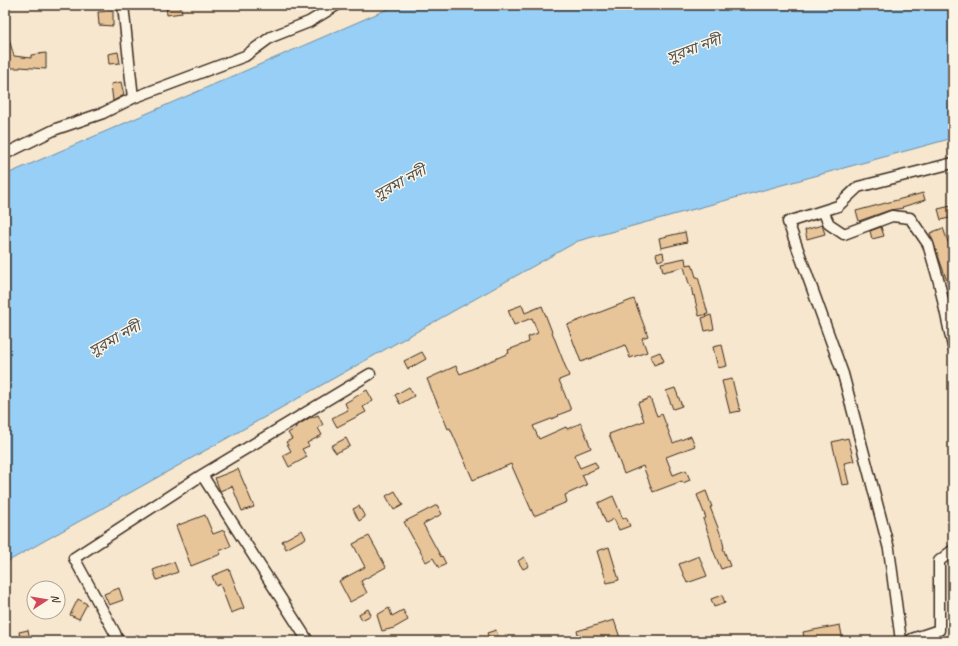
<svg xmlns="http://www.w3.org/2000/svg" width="958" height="646" font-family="Caveat,'Noto Sans Bengali',sans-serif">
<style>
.water{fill:#97cff6;stroke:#728da0}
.building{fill:#e8c599;stroke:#3b2a1e}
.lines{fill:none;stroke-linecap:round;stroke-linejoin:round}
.street-casing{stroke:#3b2a1e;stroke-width:13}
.street{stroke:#fcf5e5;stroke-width:10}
.labels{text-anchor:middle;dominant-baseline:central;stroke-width:3;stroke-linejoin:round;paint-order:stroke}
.water-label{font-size:15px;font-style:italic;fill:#525354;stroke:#fcf5e5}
</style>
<rect width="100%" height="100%" fill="#f6e7ce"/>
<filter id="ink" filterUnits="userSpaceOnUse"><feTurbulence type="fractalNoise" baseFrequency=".025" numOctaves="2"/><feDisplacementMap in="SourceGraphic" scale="8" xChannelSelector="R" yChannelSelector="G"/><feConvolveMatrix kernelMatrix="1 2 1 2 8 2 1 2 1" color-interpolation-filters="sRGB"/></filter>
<g filter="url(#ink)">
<!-- water -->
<path class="water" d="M397 5H953V138L578 241 5 563V175Z"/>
<!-- building -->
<path class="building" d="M166 5H180L182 13 167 15Z
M113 11V26L99 25 98 12Z
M5 36H8L14 56 31 58V55L46 53V69L20 67V68H5Z
M118 52 120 63 109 64 108 54Z
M121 82 124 95 113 101 111 84Z
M923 193 925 200 902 207 903 208 890 210 859 221 856 211Z
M951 206 953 217 941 220 938 209Z
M822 225 825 234 807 239 805 230Z
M881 227 884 236 872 239 870 231Z
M943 228 953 256V295H952L930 233Z
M685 232 687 242 661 248 659 238Z
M663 252 664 259 658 261 656 254Z
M685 258 686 265 692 264 696 277H698L708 314 699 316 694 295 693 296 691 286 690 287 684 267 663 272 661 263Z
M634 299 648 336 642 338 647 352 630 358 625 345 581 362 567 325Z
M522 305 525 313 542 306 569 376 559 380 571 410 558 415 559 416 533 426 539 439 566 427 567 429 581 423 591 448 574 455 580 468 595 462 598 468 582 475 587 485 565 495 567 502 534 516 511 464 473 480 450 428 448 429 427 379 456 366 460 374 509 353 508 350 529 342 528 337 538 333 532 318 514 325 508 310Z
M711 315 714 329 705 331 702 318Z
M722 345 727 366 718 368 713 347Z
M422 352 426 359 408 369 404 361Z
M660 352 664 361 654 365 650 356Z
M732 379 740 411 730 413 722 381Z
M409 387 414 396 400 404 395 395Z
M675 388 682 406 673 409 666 391Z
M367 390 373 401 363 407 366 412 337 427 332 418 348 410 345 403Z
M650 398 657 416 662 414 673 443 691 436 695 446 666 457 673 475 686 470 690 480 683 483 682 481 653 492 643 466 624 474 609 434 644 421 638 403Z
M318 415 323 425 318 428 322 435 307 443 309 446 302 449 307 457 289 467 283 455 291 451 286 442 292 439 288 433 296 428 295 427 311 417V418Z
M346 438 350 446 336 453 331 446Z
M848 438 854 461 844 463 849 484 842 485 832 442Z
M238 469 254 507 242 511 232 486 220 491 215 478Z
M395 491 403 505 394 510 386 496Z
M706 491 712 507H710L722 538 724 548H723L730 566 721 569 713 550 710 538 703 519 706 518 697 495Z
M613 496 623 519 626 517 630 526 619 530 614 519 606 523 598 503Z
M437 505 442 514 423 524 441 557 442 556 446 564 439 568 433 558 426 562 404 522Z
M359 506 365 517 359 521 353 509Z
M205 515 213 534 224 530 231 546 219 551 221 554 191 566 176 526Z
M302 530 306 538 286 549 282 541Z
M369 536 386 567 361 581 367 593 350 602 339 581 365 567 353 544Z
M609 547 619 580 607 583 597 551Z
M699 556 707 576 687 583 679 564Z
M524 557 529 566 523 569 518 561Z
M174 562 178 572 157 580 153 570Z
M229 569 244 608 231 613 220 584 216 586 212 576Z
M119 588 123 600 109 605 104 594Z
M722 595 725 603 714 607 711 599Z
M78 599 87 604 79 619 70 615Z
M389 608 392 616 403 610 408 620 394 628 382 631 377 615Z
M368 609 371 615 362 620 359 614Z
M614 620 621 641H580L577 631Z
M840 625 843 641H805L803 632Z
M28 630 30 639 21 641 19 632Z
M496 630 499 639 490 641 487 633Z"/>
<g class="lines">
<defs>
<path id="street" d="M123 5 133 98
M5 154 56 129 103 113 133 98 245 56 271 37 309 22 337 5
M823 211 829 224 844 234 892 216 910 218 928 244 939 282 953 347
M202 475 308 641
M118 641 115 633 74 558 202 475 370 374
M901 641 889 549 843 374 788 222 838 206 858 187 953 163
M911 641 912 639 939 630V561L953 550"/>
</defs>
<!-- street casing -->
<use href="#street" class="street-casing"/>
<!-- street -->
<use href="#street" class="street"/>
</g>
</g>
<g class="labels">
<!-- water labels -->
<g class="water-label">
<text transform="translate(694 49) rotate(-20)">সুরমা নদী</text>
<text transform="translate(400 183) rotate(-28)">সুরমা নদী</text>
<text transform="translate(115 339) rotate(-29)">সুরমা নদী</text>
</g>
</g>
<!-- margin -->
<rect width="958" height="646" fill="none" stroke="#fcf5e5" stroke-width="20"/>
<rect x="10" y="10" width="938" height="626" fill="none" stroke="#3b2a1e" stroke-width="1.5" filter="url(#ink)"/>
<!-- north arrow -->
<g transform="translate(46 600) rotate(78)"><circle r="19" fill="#fcf5e5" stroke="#afa495"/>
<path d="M0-3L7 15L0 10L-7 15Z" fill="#d1495b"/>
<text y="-6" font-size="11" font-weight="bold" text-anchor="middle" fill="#3b2a1e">N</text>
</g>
</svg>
